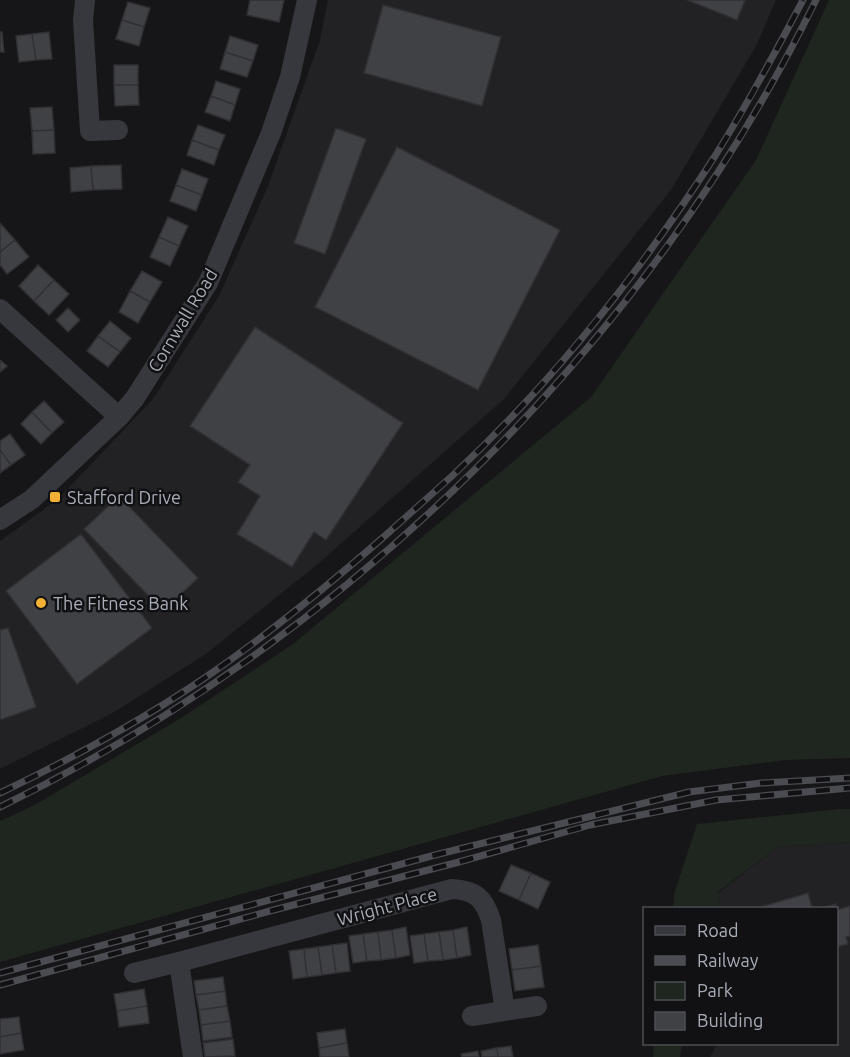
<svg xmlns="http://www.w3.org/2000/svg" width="850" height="1057" font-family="Ubuntu,sans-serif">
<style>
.built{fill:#222225}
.green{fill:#1e261f}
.building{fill:#404145;stroke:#303034;stroke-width:1.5}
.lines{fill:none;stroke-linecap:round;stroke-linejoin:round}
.minor{stroke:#37383d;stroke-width:20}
.rail-casing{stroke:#4a4c52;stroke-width:7}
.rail{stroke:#111113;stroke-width:4.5;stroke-dasharray:14;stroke-linecap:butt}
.poi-dot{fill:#f2b134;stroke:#111113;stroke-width:2}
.labels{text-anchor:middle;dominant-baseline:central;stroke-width:5;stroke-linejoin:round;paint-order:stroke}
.street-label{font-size:18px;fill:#a8adb8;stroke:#111113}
.poi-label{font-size:18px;fill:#a8adb8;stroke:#111113;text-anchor:start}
</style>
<rect width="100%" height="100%" fill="#161618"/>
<!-- built -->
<path class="built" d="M328 0H776L756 46 671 190 504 399 319 563 206 654 111 714 0 769V541L58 499 153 399 219 296 268 186 320 40Z
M850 842V1057H710L717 1044H836V908H720L718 893 777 847Z"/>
<!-- green -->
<path class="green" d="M829 0H850V758L786 760 662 776 0 962V821L33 806 181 718 293 644 591 397 756 160Z
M839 809H850V842L777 847 718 892 720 908H673L674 894 697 824Z
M654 1044H682L680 1057H653Z"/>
<!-- building -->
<path class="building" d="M250 0H284L279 22 247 15Z
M687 0H745L737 20Z
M128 2 150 8 144 27 122 20Z
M383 5 501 37 482 106 364 73Z
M122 20 144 27 139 46 116 39Z
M0 32H2L4 52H0Z
M49 32 52 59 36 60 32 34Z
M32 34 36 60 19 62 16 36Z
M230 36 258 45 253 61 225 52Z
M225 52 253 61 247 77 220 69Z
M114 65H138V85H114Z
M216 81 240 89 235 105 211 96Z
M114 85H138L139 105 115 106Z
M211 96 235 105 230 121 205 112Z
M52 107 54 130 32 131 30 108Z
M198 125 225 135 219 150 192 140Z
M336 128 366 139 325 254 294 243Z
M54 130 55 153 33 154 32 131Z
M192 140 219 150 214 165 187 155Z
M397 147 560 230 478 390 315 307Z
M121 165 122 189 93 190 91 166Z
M91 166 93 190 71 192 70 168Z
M182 169 208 179 202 195 176 185Z
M176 185 202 195 196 211 170 201Z
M168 217 188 226 179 246 159 237Z
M0 223 15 240 0 252Z
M159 237 179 246 170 266 150 257Z
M15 240 29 257 7 274 0 265V252Z
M38 265 54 280 34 301 19 286Z
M142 271 162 282 150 302 130 291Z
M54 280 69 294 49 315 34 301Z
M130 291 150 302 138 323 119 312Z
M68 308 80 320 68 332 56 320Z
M110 321 131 338 120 352 98 336Z
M255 327 403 423 326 540 314 532 292 567 237 534 260 496 238 482 250 465 190 426Z
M98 336 120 352 108 367 87 351Z
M0 360 7 366 0 372Z
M44 401 64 422 52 433 32 412Z
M32 412 52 433 41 444 21 424Z
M10 434 25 455 11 465 0 450V441Z
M0 450 11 465 0 473Z
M119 496 198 578 163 611 84 529Z
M81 534 152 628 77 684 6 591Z
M8 628 36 707 0 720V630Z
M511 865 531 873 519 900 499 891Z
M531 873 550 882 538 909 519 900Z
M808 893 812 908H765L764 906Z
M836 904 837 910 850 906V936L846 937 848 944 836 947V908H822Z
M406 927 410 955 396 958 392 930Z
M467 927 471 955 457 958 453 930Z
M392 930 396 958 381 960 378 932Z
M453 930 457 958 443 960 439 932Z
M378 932 381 960 367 961 363 934Z
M439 932 443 960 428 961 424 934Z
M363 934 367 961 353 963 349 936Z
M424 934 428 961 414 963 410 936Z
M347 943 350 971 336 973 332 945Z
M332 945 336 973 322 975 318 947Z
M538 945 541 966 512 970 509 949Z
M318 947 322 975 307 977 304 949Z
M304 949 307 977 293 979 289 951Z
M541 966 544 987 515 991 512 970Z
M223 977 225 991 196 995 194 981Z
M144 989 147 1006 117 1011 114 994Z
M225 991 227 1006 199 1010 196 995Z
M147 1006 149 1023 119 1027 117 1011Z
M227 1006 230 1021 201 1025 199 1010Z
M19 1017 21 1033 0 1037V1019Z
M230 1021 232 1037 203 1041 201 1025Z
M345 1029 347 1043 319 1048 317 1033Z
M21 1033 24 1050 0 1054V1037Z
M233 1039 235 1056 205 1057 203 1043Z
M347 1043 349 1057H320L319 1048Z
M511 1046 513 1057H498L497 1048Z
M497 1048 498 1057H482L481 1051Z
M478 1051 479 1057H462L461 1054Z"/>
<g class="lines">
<!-- minor -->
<path class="minor" d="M85 0 83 20 90 131 118 130
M0 309 119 417
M0 520 32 499 119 417 135 398 208 283 271 133 290 77 307 0
M134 973 179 962
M472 1016 537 1006
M193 1057 179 962 452 889C475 890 484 898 491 920L505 1011"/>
<defs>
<path id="rail" d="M0 793C71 759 141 721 206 677 270 633 329 585 387 534 408 515 430 496 452 476 552 383 641 271 715 156 747 105 775 53 803 0
M0 807C346 639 646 346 816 0
M0 973 435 855 689 792 761 783 850 778
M0 985 270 911 459 862 590 825 716 800 850 788"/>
</defs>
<!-- rail casing -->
<use href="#rail" class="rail-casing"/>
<!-- rail -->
<use href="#rail" class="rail"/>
</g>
<!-- markers -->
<g class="poi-dot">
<rect x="49" y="491" width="12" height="12" rx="3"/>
<circle cx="41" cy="603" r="6"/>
</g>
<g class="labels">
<!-- street labels -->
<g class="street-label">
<text transform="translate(182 320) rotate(-59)">Cornwall Road</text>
<text transform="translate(387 906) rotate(-15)">Wright Place</text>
</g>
<!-- poi labels -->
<g class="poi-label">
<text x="67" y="497">Stafford Drive</text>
<text x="53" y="603">The Fitness Bank</text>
</g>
</g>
<!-- legend -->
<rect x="643" y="907" width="195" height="138" fill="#111113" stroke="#4d4f55" stroke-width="1.5"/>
<rect x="655" y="926" width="30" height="9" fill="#37383d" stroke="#4d4f55" stroke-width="1.5"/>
<text x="697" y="937" font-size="18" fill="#a8adb8">Road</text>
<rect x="655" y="956" width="30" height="9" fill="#4a4c52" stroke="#4d4f55" stroke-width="1.5"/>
<text x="697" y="967" font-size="18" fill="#a8adb8">Railway</text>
<rect x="655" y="982" width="30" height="18" fill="#1e261f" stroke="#4d4f55" stroke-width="1.5"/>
<text x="697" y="997" font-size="18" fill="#a8adb8">Park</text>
<rect x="655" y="1012" width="30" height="18" fill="#404145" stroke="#4d4f55" stroke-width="1.5"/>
<text x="697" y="1027" font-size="18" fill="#a8adb8">Building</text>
</svg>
